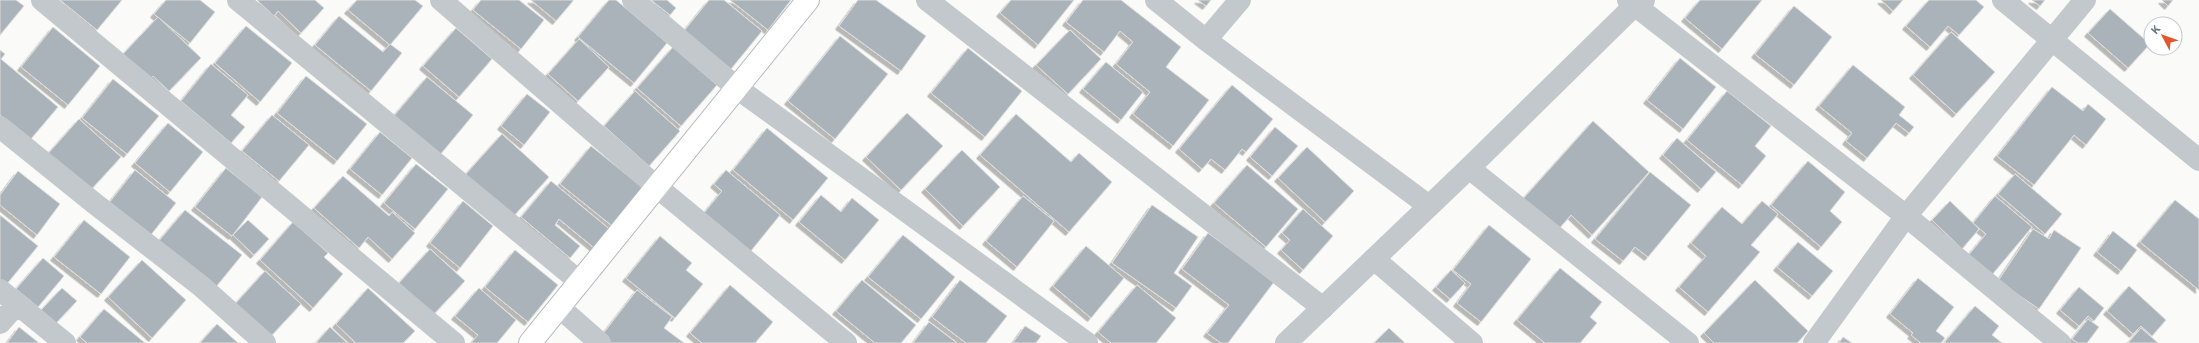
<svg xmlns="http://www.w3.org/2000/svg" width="2199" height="343" font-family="'IBM Plex Sans',sans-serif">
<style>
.building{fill:#aab3b9;stroke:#dcdcda;filter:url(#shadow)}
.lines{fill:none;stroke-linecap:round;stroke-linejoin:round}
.secondary-casing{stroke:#b3babf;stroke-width:24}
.minor{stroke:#c3c8cc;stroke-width:22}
.tertiary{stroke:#c3c8cc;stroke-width:22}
.secondary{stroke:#fff;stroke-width:22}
</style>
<defs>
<filter id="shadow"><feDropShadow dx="-3.5" dy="3.5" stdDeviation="0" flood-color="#0004"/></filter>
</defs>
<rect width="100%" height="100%" fill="#fafaf8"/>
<!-- building -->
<path class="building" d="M0 0H16L24 6 0 35Z
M60 0H122L97 30Z
M166 0H200L215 12 190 43 154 14Z
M257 0H315L324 8 301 33 278 11 274 16Z
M357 0H415L423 6 390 45 348 10Z
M481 0H519L544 20 521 49 473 10Z
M531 0H573V1L556 21Z
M609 0H616L667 43 634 83 578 37Z
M651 0H667L676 8 670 15Z
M709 0H724L762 31 731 69 684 31Z
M730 0H791L768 30Z
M858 0H876L926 36 901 71 839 26Z
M1011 0H1074L1038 45 1000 13Z
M1083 0H1121L1181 47 1166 67 1209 100 1173 146 1133 114 1150 92 1116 64 1133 42 1120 31 1104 52 1066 22Z
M1198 0H1211L1206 6Z
M1700 0H1762L1722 49 1685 18Z
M1881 0H1903L1893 11Z
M1929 0H1976L1984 7 1959 35 1948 26 1930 47 1906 26Z
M2032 0H2045L2040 6Z
M2162 0H2173L2168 6Z
M1794 6 1832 37 1794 85 1755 54Z
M2110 9 2150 44 2128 68 2088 33Z
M339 16 383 52 390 44 402 53 371 91 315 45Z
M158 17 201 58 169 91 153 76 150 79 123 54Z
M246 26 292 63 260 102 215 63Z
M53 27 100 66 68 105 21 67Z
M456 28 492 59 459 97 423 66Z
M1070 30 1101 59 1068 94 1036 65Z
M1951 32 1995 72 1956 114 1913 75Z
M840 36 888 74 835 139 788 101Z
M579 39 609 67 578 101 548 74Z
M673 47 717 85 681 126 637 88Z
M968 48 1022 91 985 137 931 93Z
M0 50 5 54 1 59 58 107 30 140 0 115Z
M1680 58 1716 87 1683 129 1647 100Z
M1106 62 1143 92 1121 120 1083 89Z
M211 64 248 95 231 115 245 127 231 143 181 101Z
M1853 65 1905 107 1899 115 1914 127 1909 133 1896 123 1867 158 1846 141 1852 133 1819 106Z
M306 76 367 124 337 161 277 113Z
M427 77 473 115 439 156 393 117Z
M113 79 159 116 127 154 82 118Z
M1232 85 1273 119 1246 152 1242 149 1225 170 1211 159 1202 169 1179 149Z
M2052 87 2083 111 2088 104 2106 119 2086 145 2074 135 2034 185 1997 156Z
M635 91 680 131 649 166 604 126Z
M1727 91 1771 126 1755 146 1766 156 1742 185 1687 140Z
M527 94 550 112 524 145 501 126Z
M907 113 943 146 901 190 866 157Z
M1016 114 1071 162 1079 153 1112 182 1069 232 980 155Z
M272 115 309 145 279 181 242 151Z
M79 119 121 157 88 193 46 156Z
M1593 121 1649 172 1592 235 1571 215 1557 231 1522 200Z
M168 123 203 152 170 192 135 163Z
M1275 127 1298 146 1272 176 1250 157Z
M767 128 828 178 793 220 733 170Z
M380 132 412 158 382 195 350 169Z
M502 134 549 177 512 218 465 175Z
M1677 138 1716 172 1701 189 1663 155Z
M591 146 647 191 616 229 560 184Z
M1307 147 1354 191 1325 222 1278 178Z
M962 150 1000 187 963 226 925 189Z
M1808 161 1845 192 1830 211 1842 222 1821 247 1771 205Z
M416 164 448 189 415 229 384 203Z
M1247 165 1298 209 1266 247 1214 203Z
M226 168 262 197 232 236 195 207Z
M135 170 176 203 150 236 109 203Z
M726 170 780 215 746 257 700 218 722 191 714 184Z
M18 171 60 204 37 235 0 205V195Z
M1650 172 1691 205 1648 257 1635 247 1623 261 1595 239Z
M2015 174 2062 214 2045 234 1998 194Z
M343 176 389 216 392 212 415 233 392 259 368 237 359 248 314 208Z
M551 181 613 232 598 251 559 219 555 225 580 246 570 258 521 217Z
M821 195 841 212 852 198 879 220 845 260 799 222Z
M1023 196 1054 221 1017 267 986 241Z
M1995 196 2032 227 1991 276 1967 257 1986 234 1973 223Z
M2175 200 2199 219V290L2140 242Z
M463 201 493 226 460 268 430 243Z
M1762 201 1778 214 1751 245 1760 252 1708 312 1679 287 1706 256 1691 243 1722 207 1742 224Z
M1950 201 1979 229 1962 249 1932 220Z
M1152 205 1198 237 1174 273 1192 286 1176 308 1112 263Z
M1303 209 1333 236 1303 270 1281 250 1290 240 1282 233Z
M185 210 242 255 215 288 158 242Z
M0 215 38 246 6 285 0 280Z
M84 220 130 257 101 294 54 257Z
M248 220 269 239 254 255 233 235Z
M293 222 328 253 324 257 343 274 313 308 260 260Z
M1489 225 1531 259 1481 322 1457 303 1471 284 1453 270Z
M2033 229 2049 239 2054 230 2081 248 2039 309 1998 281Z
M2113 231 2137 250 2121 271 2097 252Z
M1208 233 1274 282 1228 343H1221L1207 333 1229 305 1182 269Z
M903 235 955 277 921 319 868 277Z
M660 236 692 263 686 270 703 284 675 318 626 278Z
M1798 242 1833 271 1812 296 1777 267Z
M1086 246 1124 278 1091 318 1053 286Z
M430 249 465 281 434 314 399 283Z
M515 250 558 285 528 322 485 287Z
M43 258 64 276 38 307 16 289Z
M142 260 186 300 152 338 108 297Z
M1560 268 1602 302 1590 317 1597 323 1580 343H1545L1517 320Z
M1451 270 1465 283 1450 299 1436 287Z
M265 271 301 304 271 336 235 304Z
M1918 278 1954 307 1936 331 1945 338 1941 343H1921L1911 335 1913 333 1890 314Z
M862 280 916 325 901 343H875L836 311Z
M960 280 1007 316 986 343H966L932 317Z
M1755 280 1808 331 1797 343H1714L1704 333Z
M730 285 773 322 755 343H702L690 333Z
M1137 285 1176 318 1156 343H1111L1098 332Z
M2129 286 2166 320 2152 336 2141 326 2133 334 2107 311Z
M2079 287 2104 308 2094 321 2088 316 2079 326 2060 310Z
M62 288 77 301 56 323 41 310Z
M368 288 415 331 403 343H356L336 324Z
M479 288 516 320 497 343H471L478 335 455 316Z
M637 290 672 317 664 328 684 343H604L599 339Z
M1975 306 1999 326 1992 335 2002 343H1944Z
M104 309 145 343H87L80 337Z
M2088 319 2099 327 2087 343H2078L2072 339Z
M929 322 957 343H913Z
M217 324 238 343H200Z
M1025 326 1041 336 1036 343H1013Z
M19 327 39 343H7Z
M330 327 347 343H316Z
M1389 328 1405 343H1374Z
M2141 328 2158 343H2128Z
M1843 337 1852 343H1839Z"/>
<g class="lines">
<defs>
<path id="secondary" d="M530 343 808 0"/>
</defs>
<!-- secondary casing -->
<use href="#secondary" class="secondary-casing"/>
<!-- minor -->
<path class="minor" d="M42 0 454 343
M238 0 580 282
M441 0 657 187 846 343
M633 0 737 88 1087 343
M927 0 1323 308
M1156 0 1206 40
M1240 0 1206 40 1429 206
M1628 0 1906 216 2060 343
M2003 0 2199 160
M0 127 94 203 201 286 265 343
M1469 168 1688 343
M1374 259 1472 343
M0 290 65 343
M559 307 600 343
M0 323 17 304
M1814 343 1906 216 2085 0"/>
<!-- tertiary -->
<path class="tertiary" d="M1286 343 1469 168 1635 5 1644 0"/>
<!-- secondary -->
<use href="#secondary" class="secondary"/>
</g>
<!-- north arrow -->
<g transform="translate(2163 36) rotate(311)"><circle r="19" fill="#ffffff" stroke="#c1c8cd"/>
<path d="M0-3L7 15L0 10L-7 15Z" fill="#e4572e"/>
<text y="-6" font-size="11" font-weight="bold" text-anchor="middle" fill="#657683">K</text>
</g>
</svg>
